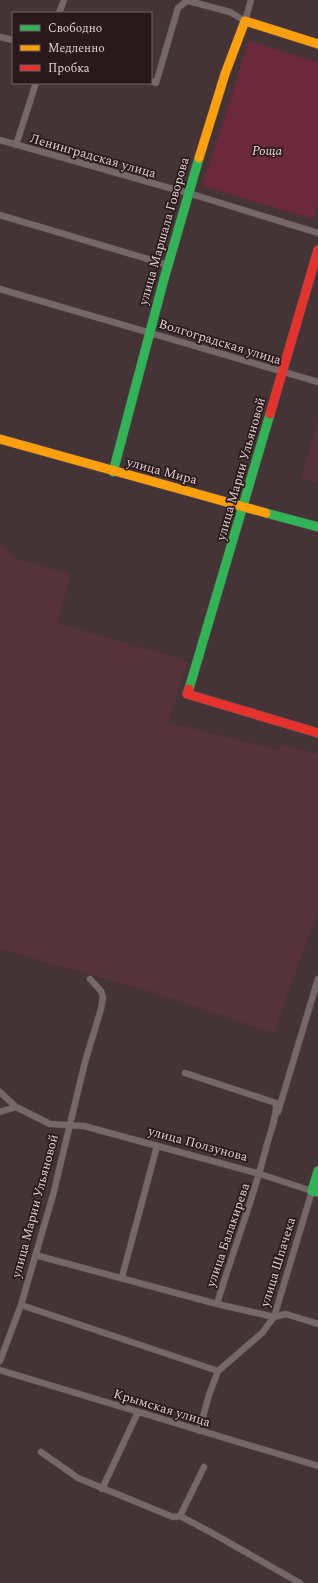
<svg xmlns="http://www.w3.org/2000/svg" width="318" height="1583" font-family="Spectral,serif">
<style>
.built{fill:#56323a}
.green{fill:#6c293d}
.lines{fill:none;stroke-linecap:round;stroke-linejoin:round}
.street-casing{stroke:#5f5053;stroke-width:7}
.fast-casing{stroke:#5f5053;stroke-width:10}
.slow-casing{stroke:#5f5053;stroke-width:10}
.jam-casing{stroke:#5f5053;stroke-width:10}
.street{stroke:#75686a;stroke-width:6}
.fast{stroke:#30b455;stroke-width:9}
.slow{stroke:#ff9f0a;stroke-width:9}
.jam{stroke:#e5322d;stroke-width:9}
.labels{text-anchor:middle;dominant-baseline:central;stroke-width:3.5;stroke-linejoin:round;paint-order:stroke}
.park-label{font-size:13px;font-style:italic;fill:#f3d9de;stroke:#28191c}
.street-label{font-size:13px;fill:#e1cccf;stroke:#28191c}
</style>
<rect width="100%" height="100%" fill="#443337"/>
<!-- built -->
<path class="built" d="M317 423H318V483L301 478Z
M0 542 13 558 71 574 57 623 188 661 168 724 185 726 278 750 281 744 318 754V910L274 1033 155 993 0 949Z"/>
<!-- green -->
<path class="green" d="M249 41 318 62V201L313 219 202 186Z"/>
<g class="lines">
<defs>
<path id="street" d="M185 0 230 12 245 21 251 0
M59 13 64 0
M0 37 13 40
M151 81 156 83 178 8 187 1
M0 140 198 196 318 233
M16 145 36 83
M0 215 168 265
M0 289 318 382
M185 1073 276 1103C277 1116 271 1131 267 1144 254 1198 233 1250 217 1304
M0 1092 16 1107 50 1124 84 1126 260 1174 312 1191 274 1317 262 1333 218 1371 209 1395 199 1431
M0 1112 16 1107
M278 1112 318 979
M35 1255 217 1304 274 1317 286 1314 318 1324
M122 1277 157 1146
M21 1305 218 1371
M0 1361 21 1305 53 1195 85 1062 101 1009 103 997 101 991 90 979
M0 1370 318 1466
M41 1452 78 1478 173 1517 180 1516 212 1533 300 1583
M102 1489 138 1412
M180 1516 204 1467"/>
<path id="fast" d="M113 472 164 279 199 158
M266 513 318 527
M189 689 270 414
M318 1171 312 1191 318 1192"/>
<path id="slow" d="M199 158 225 74 245 21 318 44
M0 439 266 513"/>
<path id="jam" d="M270 414 318 250
M189 689 187 694 318 733"/>
</defs>
<!-- street casing -->
<use href="#street" class="street-casing"/>
<!-- fast casing -->
<use href="#fast" class="fast-casing"/>
<!-- slow casing -->
<use href="#slow" class="slow-casing"/>
<!-- jam casing -->
<use href="#jam" class="jam-casing"/>
<!-- street -->
<use href="#street" class="street"/>
<!-- fast -->
<use href="#fast" class="fast"/>
<!-- slow -->
<use href="#slow" class="slow"/>
<!-- jam -->
<use href="#jam" class="jam"/>
</g>
<g class="labels">
<!-- park labels -->
<g class="park-label">
<text x="267" y="151">Роща</text>
</g>
<!-- street labels -->
<g class="street-label">
<text transform="translate(93 156) rotate(16)">Ленинградская улица</text>
<text transform="translate(164 231) rotate(-74)">улица Маршала Говорова</text>
<text transform="translate(220 342) rotate(17)">Волгоградская улица</text>
<text transform="translate(241 469) rotate(-74)">улица Марии Ульяновой</text>
<text transform="translate(162 471) rotate(15)">улица Мира</text>
<text transform="translate(198 1144) rotate(15)">улица Ползунова</text>
<text transform="translate(35 1206) rotate(-75)">улица Марии Ульяновой</text>
<text transform="translate(228 1235) rotate(-71)">улица Балакирева</text>
<text transform="translate(278 1262) rotate(-73)">улица Шпачека</text>
<text transform="translate(162 1408) rotate(17)">Крымская улица</text>
</g>
</g>
<!-- legend -->
<rect x="12" y="12" width="140" height="72" fill="#28191c" stroke="#726164"/>
<rect x="20" y="25" width="20" height="6" fill="#30b455" stroke="#726164"/>
<text x="48" y="32" font-size="12" fill="#e1cccf">Свободно</text>
<rect x="20" y="45" width="20" height="6" fill="#ff9f0a" stroke="#726164"/>
<text x="48" y="52" font-size="12" fill="#e1cccf">Медленно</text>
<rect x="20" y="65" width="20" height="6" fill="#e5322d" stroke="#726164"/>
<text x="48" y="72" font-size="12" fill="#e1cccf">Пробка</text>
</svg>
